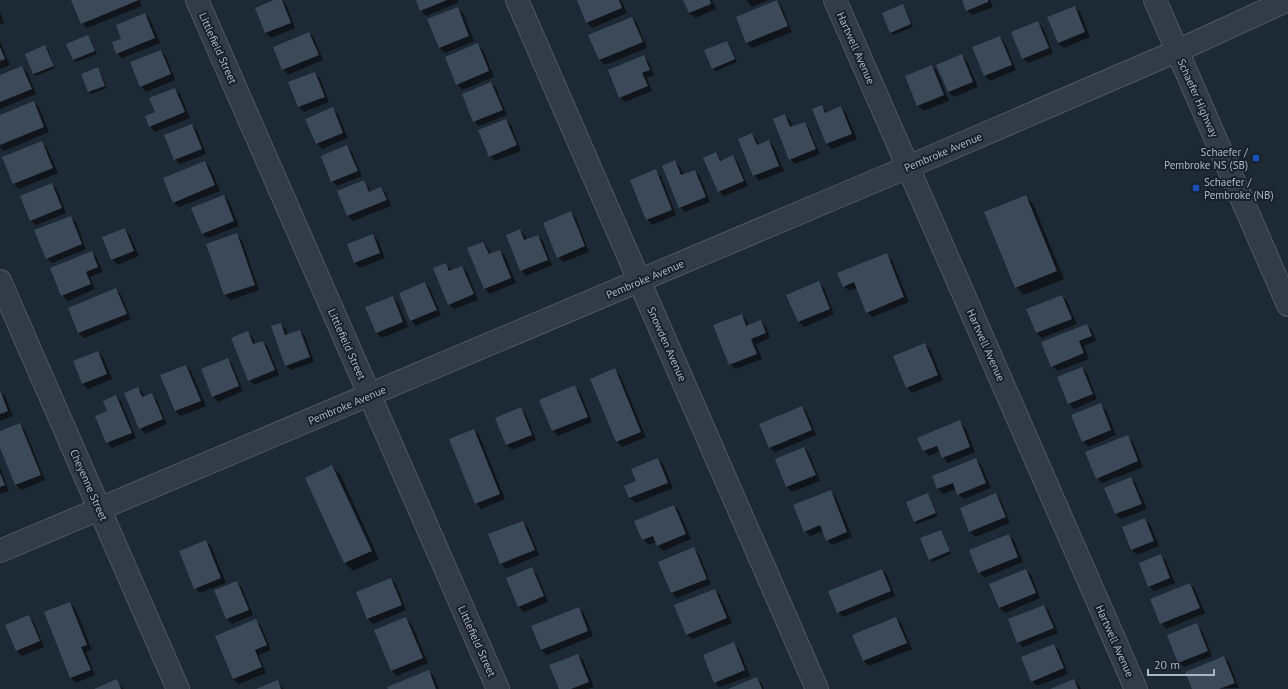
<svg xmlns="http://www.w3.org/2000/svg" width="1288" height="689" font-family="'PT Sans',sans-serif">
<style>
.shadow{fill:#0007}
.building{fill:#3c4959}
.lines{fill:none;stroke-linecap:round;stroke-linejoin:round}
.minor-casing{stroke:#4f5865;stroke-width:24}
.tertiary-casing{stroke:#4f5865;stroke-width:24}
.minor{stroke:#323b47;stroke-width:22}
.tertiary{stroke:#323b47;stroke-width:22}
.transit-dot{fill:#1a4fb4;stroke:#17202b;stroke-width:1.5}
.labels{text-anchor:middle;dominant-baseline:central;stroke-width:4;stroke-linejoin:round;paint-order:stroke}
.street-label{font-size:11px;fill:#abb5c4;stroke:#17202b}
.poi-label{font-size:11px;fill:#abb5c4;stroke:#17202b;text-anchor:end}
</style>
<rect width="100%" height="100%" fill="#1e2936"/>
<!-- shadow -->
<path class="shadow" d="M72 0H140L142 6 87 28 82 23Z
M277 0H282L286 4 295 28 271 38 266 33Z
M417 0H457L458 3 426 16 421 11Z
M578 0H621L627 13 592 28 587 22Z
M684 0H712L716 9 695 18 689 13Z
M746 0H768L752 7Z
M963 0H990L993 7 972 15 967 10Z
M777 2 782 7 792 32 752 48 747 43 737 18Z
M903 5 905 7 913 27 893 35 891 32Z
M1074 7 1080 12 1090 37 1064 48 1058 43Z
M457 8 463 13 474 41 445 53 440 48Z
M0 12 4 23 0 24Z
M145 14 150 19 160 43 122 58 117 53 122 39Z
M632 18 637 23 647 48 605 65 599 59Z
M1038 22 1043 28 1053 53 1028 63 1022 58Z
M309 33 314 38 323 60 288 75 283 69Z
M88 36 90 39 97 54 76 62 74 60 68 45Z
M1000 37 1005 43 1016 70 990 81 985 76Z
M0 41 10 65 0 69Z
M727 42 729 44 737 62 716 71 713 69 706 51Z
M478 45 483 50 494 77 462 90 457 84Z
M45 47 48 49 55 68 36 76 34 74Z
M161 51 166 56 175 80 146 92 141 86Z
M962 55 967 61 978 87 954 97 948 92Z
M643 56 649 62 654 75 647 78 652 91 625 102 620 97Z
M932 66 937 71 949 101 923 111 918 106 906 76Z
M22 67 27 72 36 94 0 109V76Z
M97 69 100 71 107 88 91 94 89 92 82 75Z
M314 73 320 78 329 102 304 112 299 107 290 83Z
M491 83 496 88 507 115 479 126 474 121Z
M175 89 180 94 190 118 155 132 150 126 156 113Z
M33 102 39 107 49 132 4 151 0 147V116Z
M822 106 828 113 841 107 846 113 857 139 832 149 827 144Z
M333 109 338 114 348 138 322 149 316 143Z
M785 115 790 120 793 128 804 123 809 128 820 154 795 164 790 159Z
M506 120 511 125 521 151 495 161 490 156Z
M191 125 197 130 206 154 180 164 175 159Z
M752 134 757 140 759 145 769 141 774 147 784 171 759 181 754 175Z
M42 143 47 148 58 173 19 189 14 184 4 158Z
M347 146 352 152 362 176 337 186 332 181Z
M716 154 722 161 733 157 738 162 748 186 724 196 719 191Z
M675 161 680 167 684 176 694 171 700 176 710 202 685 212 680 207Z
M205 162 210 167 220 191 179 207 173 202Z
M655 171 661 176 676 215 652 225 647 219Z
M364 182 369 187 371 192 381 188 386 193 391 206 353 221 348 216 338 192Z
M51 184 57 189 66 213 36 225 30 220Z
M224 196 229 201 239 226 208 238 202 233Z
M1025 196 1033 204 1064 279 1024 295 1016 287Z
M571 213 576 218 589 252 563 262 558 257Z
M70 217 76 222 86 249 52 263 46 258Z
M125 229 130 235 139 256 117 265 112 259Z
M520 230 525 236 527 240 538 236 543 241 552 265 526 276 521 270Z
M236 235 242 240 259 290 231 300 225 295 208 245Z
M373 235 378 240 385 258 360 268 355 263Z
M483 243 488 248 491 254 500 251 505 256 516 283 490 294 484 288Z
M92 252 97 258 103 272 90 277 95 289 68 301 62 295Z
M886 255 892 260 909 302 872 317 867 312 857 288 849 291 844 286Z
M446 264 452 271 462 267 467 272 478 300 454 309 449 304Z
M425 283 430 288 441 315 416 326 411 320Z
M819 283 824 288 834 314 804 327 798 321Z
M116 289 121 295 131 319 84 338 79 333 69 308Z
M1062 296 1067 301 1077 324 1042 338 1036 333 1027 310Z
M393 297 398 302 408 327 382 338 377 333Z
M742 315 747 321 749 326 761 321 766 327 770 338 756 344 762 359 735 369 730 364Z
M280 324 286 329 288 335 300 331 305 336 314 362 291 370 286 365Z
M1086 325 1092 330 1096 341 1084 346 1089 359 1058 371 1052 366Z
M248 332 253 338 256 345 263 342 268 347 279 375 254 385 249 380Z
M925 344 930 349 943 380 912 393 907 388Z
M97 352 103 357 112 379 88 389 83 384Z
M227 359 232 364 243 391 218 402 213 396Z
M186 366 191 371 206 406 181 416 175 411Z
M1082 368 1087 373 1097 399 1074 409 1069 403Z
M615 370 620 375 646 437 622 447 617 442 592 379Z
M575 387 580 392 592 422 558 436 553 431 541 400Z
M138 388 143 393 145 397 152 394 157 400 167 424 145 434 140 428Z
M0 392 5 396 13 416 0 421Z
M116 396 121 401 136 438 112 448 107 442 108 411Z
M1100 404 1106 410 1116 435 1088 447 1083 441Z
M802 407 807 412 816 435 775 452 769 447Z
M520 409 526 414 536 440 512 450 507 445 496 418Z
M959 422 965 427 975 452 948 463 943 457 940 451 929 456 924 451 919 438Z
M20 425 25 430 45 480 21 490 16 485 0 445V433Z
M474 430 479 435 505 499 481 509 476 503Z
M1127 436 1133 442 1143 467 1102 483 1097 478Z
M804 448 809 453 820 481 792 492 787 487 776 459Z
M658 459 663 464 673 488 636 503 630 498 626 486 637 482Z
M976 459 981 465 991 488 964 499 958 494 956 489 943 494 938 489 933 477Z
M0 467 9 491 0 494Z
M332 467 340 474 379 559 353 571 345 563 306 479Z
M1131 478 1136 484 1147 509 1121 519 1116 514 1106 489Z
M830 491 836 497 852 537 832 545 827 540 823 531 810 536 805 531Z
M928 494 930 497 938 516 917 524 915 522 907 503Z
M996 494 1001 500 1010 523 975 537 970 531Z
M674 506 679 511 691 539 663 551 657 545 656 542 648 545 643 539Z
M1145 519 1150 524 1159 546 1137 555 1132 550Z
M522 522 528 527 539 555 506 569 501 563Z
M941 531 943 534 951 554 932 562 930 559Z
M1009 535 1014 540 1023 562 984 578 979 572Z
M206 541 211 546 226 583 200 593 195 588Z
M694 548 699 554 711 584 677 598 672 593Z
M1161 555 1166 561 1175 583 1154 591 1149 586Z
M531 569 537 574 548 602 524 612 519 607Z
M882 570 887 575 895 596 843 617 838 612Z
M1026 570 1031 575 1040 598 1005 613 999 607Z
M390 579 396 584 406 610 373 624 368 619 357 593Z
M237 582 242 588 253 615 232 624 227 619Z
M1190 584 1195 589 1205 613 1166 629 1161 623Z
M715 590 720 595 732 623 692 639 687 634Z
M70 603 75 608 92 650 86 652 95 675 76 683 71 678Z
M1044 606 1049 611 1058 633 1023 647 1018 642Z
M578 608 584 613 593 636 547 655 541 650 532 627Z
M29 617 34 622 44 647 22 656 16 651Z
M406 618 411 623 428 663 397 676 392 671Z
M896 618 901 623 912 649 869 666 864 661 853 635Z
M256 621 261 626 271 650 259 655 266 673 239 684 233 679Z
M1196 625 1202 630 1212 656 1184 667 1179 662Z
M734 644 739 649 750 676 720 687 715 682Z
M1053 645 1059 650 1068 674 1037 686 1032 681Z
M578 655 583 660 594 687 588 689H560Z
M1224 657 1229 662 1239 688 1194 689Z
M428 671 434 676 439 689H389Z
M757 678 762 684 764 689H731Z
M1074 680 1079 685 1081 689H1052Z
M116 681 124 689H97Z
M277 681 284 689H259Z"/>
<!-- building -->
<path class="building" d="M71 0H139L81 24Z
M274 0H282L291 23 265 33 255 8Z
M416 0H447L420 11Z
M577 0H619L622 8 586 23Z
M683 0H710L711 4 689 13Z
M777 0 788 26 746 43 736 17Z
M962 0H988V2L966 11Z
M903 4 911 24 890 33 882 13Z
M1075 6 1085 32 1058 43 1047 17Z
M458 7 469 36 439 48 427 19Z
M145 13 155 38 116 54 112 42 121 39 116 25Z
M632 17 643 42 599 60 588 35Z
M1038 21 1049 48 1022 59 1011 32Z
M309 32 319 55 282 70 273 47Z
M88 35 95 51 73 60 66 44Z
M1000 36 1012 65 984 76 972 47Z
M727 41 735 59 712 69 704 50Z
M478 43 489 71 456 85 445 57Z
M45 45 54 66 33 74 25 54Z
M0 47 5 59 0 61Z
M161 50 171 74 140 87 130 62Z
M962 54 973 82 948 92 936 65Z
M644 55 650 70 642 73 648 86 619 98 608 70Z
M932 65 944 95 917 106 905 76Z
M22 66 32 89 0 102V75Z
M98 67 105 86 88 92 81 74Z
M315 72 325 97 298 107 288 82Z
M491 82 503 110 473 122 462 94Z
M175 88 185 112 149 127 145 116 155 112 149 98Z
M34 101 44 127 0 145V115Z
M822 105 825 113 841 106 852 134 826 144 812 109Z
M333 107 343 133 316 144 305 119Z
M785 114 790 127 805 122 816 149 789 160 773 119Z
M506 119 517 145 489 157 478 130Z
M192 124 202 149 174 160 164 135Z
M752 133 757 145 769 140 779 166 753 176 738 139Z
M42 141 53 168 13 184 2 157Z
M347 145 358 171 331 182 321 156Z
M716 152 720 161 733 155 744 181 718 192 703 158Z
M675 160 681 175 695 170 706 197 679 208 662 166Z
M205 161 215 185 173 203 163 178Z
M656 169 672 210 646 220 630 180Z
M364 180 369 192 381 187 387 200 347 216 337 191Z
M52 183 62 208 30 221 20 196Z
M224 195 234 221 202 234 191 208Z
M1026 195 1057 271 1015 288 984 212Z
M571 211 585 246 557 258 543 223Z
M71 216 82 244 46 259 34 230Z
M125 228 134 251 111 260 102 237Z
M520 229 524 240 538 235 548 260 520 271 506 235Z
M237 233 255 285 224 295 206 244Z
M373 234 380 253 354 263 347 244Z
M483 242 489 254 500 250 511 278 484 289 467 248Z
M92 251 98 267 86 272 91 284 61 296 50 268Z
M887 253 904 297 866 313 854 282 843 287 837 273Z
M446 263 449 271 462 266 474 294 448 305 433 268Z
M819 281 830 309 798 322 786 295Z
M425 282 437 310 410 321 399 293Z
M116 288 127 314 78 333 68 308Z
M1062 295 1072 319 1036 333 1026 309Z
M393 296 403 322 376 333 365 307Z
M742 314 746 326 761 320 766 333 751 339 757 354 729 365 713 325Z
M281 323 285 335 300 330 310 357 285 366 271 326Z
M1087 324 1092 336 1079 341 1084 353 1051 367 1041 342Z
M248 331 253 344 263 341 275 370 248 381 231 338Z
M925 343 938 375 906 388 893 356Z
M98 351 107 374 82 384 73 361Z
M228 358 239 386 212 397 201 369Z
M186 365 201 401 175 411 160 375Z
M1082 367 1093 394 1068 404 1057 377Z
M615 368 641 432 616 442 590 379Z
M575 385 588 417 552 431 539 400Z
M138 387 142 397 152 393 163 419 139 429 124 393Z
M0 390 8 411 0 414Z
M116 395 132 433 106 443 95 416 107 411 103 401Z
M1101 403 1111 430 1082 442 1071 415Z
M802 406 812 430 769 448 759 424Z
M521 407 532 435 506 445 495 418Z
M960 420 970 447 942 458 937 446 923 451 917 438Z
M20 423 41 475 15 485 0 448V431Z
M474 429 500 494 475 504 449 439Z
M1128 435 1138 461 1096 479 1085 452Z
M804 447 816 475 786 487 775 459Z
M658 458 668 483 629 498 624 486 636 481 631 469Z
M976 458 986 483 957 495 953 483 937 489 932 476Z
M332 465 372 551 344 563 305 478Z
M0 473 5 485 0 487Z
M1131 477 1142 504 1115 514 1104 488Z
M831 490 847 532 826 541 820 525 804 532 793 505Z
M928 493 936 513 914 522 906 502Z
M996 493 1006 517 969 532 960 508Z
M674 505 686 534 657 546 653 536 642 540 634 521Z
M1145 518 1154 541 1131 550 1122 527Z
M523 521 535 550 500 564 488 534Z
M941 530 950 551 929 560 920 538Z
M1009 534 1018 557 978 573 969 550Z
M206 540 221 578 194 589 179 551Z
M694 547 707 579 671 593 658 562Z
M1161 554 1170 578 1148 587 1139 563Z
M532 567 544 596 518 607 506 578Z
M882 569 891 591 837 613 828 591Z
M1026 569 1036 593 999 608 989 584Z
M391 578 402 605 367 619 356 592Z
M237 581 249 610 226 619 214 590Z
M1190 583 1200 608 1160 624 1150 599Z
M715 589 727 618 686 635 674 605Z
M70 602 87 645 81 647 91 670 70 678 44 612Z
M1044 605 1054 628 1017 643 1008 619Z
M579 607 588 631 541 650 531 626Z
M29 615 40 641 16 651 5 625Z
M406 617 423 658 391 671 374 630Z
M896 617 907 643 863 661 852 635Z
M256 619 267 645 255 650 262 667 233 679 215 636Z
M1197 623 1208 651 1178 663 1167 635Z
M734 642 745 670 714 683 703 655Z
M1054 644 1064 668 1031 682 1021 657Z
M578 654 589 682 571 689H559L549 665Z
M1224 656 1235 683 1219 689H1192L1185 672Z
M429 670 436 689H388L387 687Z
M757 677 762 689H728Z
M117 679 121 689H94Z
M1074 679 1078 689H1050Z
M278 680 281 689H256Z"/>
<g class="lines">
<defs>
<path id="minor" d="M197 0 498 689
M517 0 817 689
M835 0 1136 689
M0 281 178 689"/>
<path id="tertiary" d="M1155 0 1288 305
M0 551 908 167 1177 51 1288 0"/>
</defs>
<!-- minor casing -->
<use href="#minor" class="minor-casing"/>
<!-- tertiary casing -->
<use href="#tertiary" class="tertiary-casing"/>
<!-- minor -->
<use href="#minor" class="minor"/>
<!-- tertiary -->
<use href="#tertiary" class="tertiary"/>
</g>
<!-- markers -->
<g class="transit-dot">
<rect x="1252" y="154" width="8" height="8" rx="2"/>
<rect x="1192" y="184" width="8" height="8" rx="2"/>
</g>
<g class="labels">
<!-- street labels -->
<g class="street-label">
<text transform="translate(218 48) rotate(66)">Littlefield Street</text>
<text transform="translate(856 48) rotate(66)">Hartwell Avenue</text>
<text transform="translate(1198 98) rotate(66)">Schaefer Highway</text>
<text transform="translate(943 152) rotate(-23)">Pembroke Avenue</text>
<text transform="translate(645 279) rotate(-23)">Pembroke Avenue</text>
<text transform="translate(347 344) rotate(66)">Littlefield Street</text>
<text transform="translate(667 344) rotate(66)">Snowden Avenue</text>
<text transform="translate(986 345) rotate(66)">Hartwell Avenue</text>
<text transform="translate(347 405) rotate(-23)">Pembroke Avenue</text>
<text transform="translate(89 485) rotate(66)">Cheyenne Street</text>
<text transform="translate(477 641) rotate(66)">Littlefield Street</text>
<text transform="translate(1115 641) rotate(66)">Hartwell Avenue</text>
</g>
<!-- poi labels -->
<g class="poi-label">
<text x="1248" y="152">Schaefer /<tspan x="1248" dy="13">Pembroke NS (SB)</tspan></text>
<text x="1204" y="182" text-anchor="start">Schaefer /<tspan x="1204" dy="13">Pembroke (NB)</tspan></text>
</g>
</g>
<!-- scale -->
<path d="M1148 669v6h66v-6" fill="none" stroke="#abb5c4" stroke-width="2"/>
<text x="1154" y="669" font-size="12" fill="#abb5c4" stroke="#17202b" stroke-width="3" paint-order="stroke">20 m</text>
</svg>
